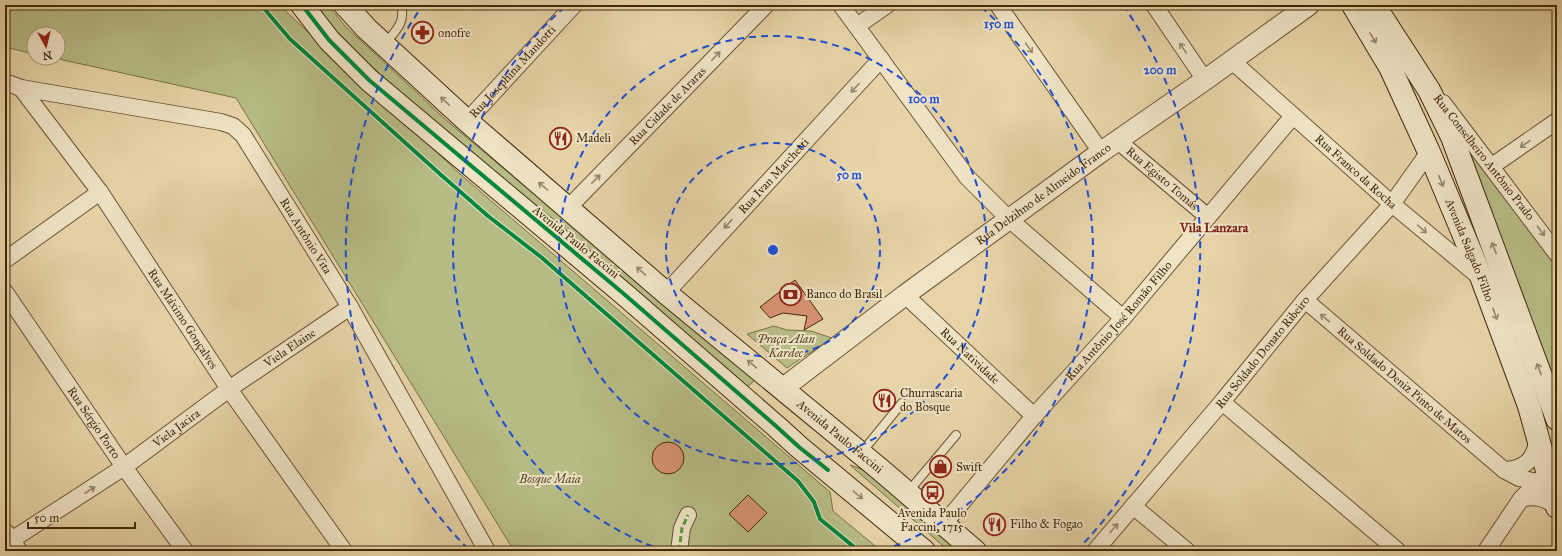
<svg xmlns="http://www.w3.org/2000/svg" width="1562" height="556" font-family="'IM FELL Great Primer',serif">
<style>
.green{fill:#b7bc86;stroke:#7c7248}
.building{fill:#d79374;stroke:#42290a}
.lines{fill:none;stroke-linecap:round;stroke-linejoin:round}
.service-casing{stroke:#6b5432;stroke-width:10}
.minor-casing{stroke:#6b5432;stroke-width:18}
.tertiary-casing{stroke:#6b5432;stroke-width:22}
.secondary-casing{stroke:#42290a;stroke-width:24}
.service{stroke:#efe3c6;stroke-width:8}
.minor{stroke:#efe3c6;stroke-width:16}
.tertiary{stroke:#efe3c6;stroke-width:20}
.secondary{stroke:#efe3c6;stroke-width:22}
.quiet{stroke:#549c3b;stroke-width:3;stroke-dasharray:6 3;stroke-linecap:butt}
.cycleway-casing{stroke:#efe3c6;stroke-width:6}
.cycleway{stroke:#00873e;stroke-width:4}
.oneway{stroke:#988668}
.ring{fill:none;stroke:#1d4ed8;stroke-width:2;stroke-dasharray:7 5}
.labels{text-anchor:middle;dominant-baseline:central;stroke-width:4;stroke-linejoin:round;paint-order:stroke}
.poi-label{font-size:12px;fill:#42290a;stroke:#efe3c6;text-anchor:start}
.street-label{font-size:12px;fill:#42290a;stroke:#efe3c6}
.park-label{font-size:12px;font-style:italic;fill:#594623;stroke:#efe3c6}
.neighbourhood-label{font-size:13px;font-weight:bold;fill:#7a1f14;stroke:#efe3c6}
.centre{fill:#1d4ed8;stroke:#efe3c6;stroke-width:2}
.ring-label{font-size:12px;text-anchor:middle;font-weight:bold;fill:#1d4ed8;stroke:#efe3c6;stroke-width:4;stroke-linejoin:round;paint-order:stroke}
</style>
<rect width="100%" height="100%" fill="#e6d4a8"/>
<filter id="stains"><feTurbulence type="fractalNoise" baseFrequency=".005" numOctaves="4"/><feColorMatrix values="0 0 0 0 .2 0 0 0 0 .09 0 0 0 0 .02 0 0 0 .5 -.17"/></filter>
<radialGradient id="worn" r=".72"><stop offset=".6" stop-color="#630" stop-opacity="0"/><stop offset="1" stop-color="#630" stop-opacity=".3"/></radialGradient>
<!-- green -->
<path class="green" d="M5 5H279L460 174 830 492 833 511 881 551H514L236 98 54 58H58V34H34V54L5 47Z
M315 5H328L345 26 447 121 755 380 746 388 441 131 338 35Z
M1457 129 1557 267V384L1554 386Z
M774 326 787 330 811 331 832 338 787 368 747 334Z
M850 465 878 475 966 551H949Z"/>
<!-- building -->
<path class="building" d="M795 280 823 319 804 330 807 316 783 313 770 318 760 307Z
M652 458a16 16 0 1 1 32 0a16 16 0 1 1-32 0Z
M748 495 767 513 748 532 729 514Z"/>
<g class="lines">
<defs>
<path id="service" d="M385 44C395 31 406 23 401 5
M862 452 902 403
M908 492 956 435"/>
<g id="minor">
<path d="M841 5 967 177 1009 219 1123 318"/>
<path d="M998 5 1101 152"/>
<path d="M1154 5 1205 80"/>
<path d="M857 26 887 5"/>
<path id="s1" d="M1232 61 1392 204 1481 278"/>
<path id="s2" d="M5 82 21 88 221 122 233 126 243 135 350 307 487 551"/>
<path id="s3" d="M21 88 100 192 229 389 344 551"/>
<path d="M1443 103 1557 254"/>
<path id="s4" d="M467 121 574 5"/>
<path id="s5" d="M1118 141 1208 217"/>
<path d="M1492 166 1557 121"/>
<path id="s6" d="M569 207 766 5"/>
<path d="M5 260 100 192"/>
<path id="s7" d="M5 292 124 467 185 551"/>
<path id="s8" d="M666 293 881 59"/>
<path id="s9" d="M905 295 1034 416"/>
<path id="s10" d="M1305 300 1504 470 1519 478 1537 482"/>
<path d="M1222 402 1398 551"/>
<path d="M1504 470C1526 469 1535 459 1538 437"/>
<path d="M1521 499C1536 495 1545 498 1557 507"/>
<path d="M1133 506 1187 551"/>
<path id="s11" d="M944 524 1034 416 1123 318 1293 116"/>
<path id="s12" d="M10 541 124 467 229 389 350 307"/>
<path d="M679 551 682 528 688 515"/>
<path id="s13" d="M1095 551 1222 402 1305 300 1392 204 1429 152"/>
<path d="M1486 551 1521 499 1543 477"/>
</g>
<g id="tertiary">
<path id="s14" d="M782 389 905 295 1101 152 1205 80 1309 5"/>
<path d="M5 534 17 551"/>
</g>
<g id="secondary">
<path d="M302 5 329 40 369 80 624 294 777 427 799 447 924 551"/>
<path id="s15" d="M345 5 367 29 467 121 666 293 882 471 975 551"/>
<path id="s16" d="M1353 5 1390 67 1429 152 1482 279 1529 406 1557 507"/>
<path d="M1374 5 1429 90 1452 137 1557 419"/>
</g>
</defs>
<!-- service casing -->
<use href="#service" class="service-casing"/>
<!-- minor casing -->
<use href="#minor" class="minor-casing"/>
<!-- tertiary casing -->
<use href="#tertiary" class="tertiary-casing"/>
<!-- secondary casing -->
<use href="#secondary" class="secondary-casing"/>
<!-- service -->
<use href="#service" class="service"/>
<!-- minor -->
<use href="#minor" class="minor"/>
<!-- tertiary -->
<use href="#tertiary" class="tertiary"/>
<!-- secondary -->
<use href="#secondary" class="secondary"/>
<!-- quiet -->
<path class="quiet" d="M679 551 682 528 688 515"/>
<defs>
<path id="cycleway" d="M261 5 290 39 440 174 488 216 541 257 798 481 814 502 820 519 859 551
M302 5 329 40 369 80 624 294 777 427 799 447 828 470"/>
</defs>
<!-- cycleway casing -->
<use href="#cycleway" class="cycleway-casing"/>
<!-- cycleway -->
<use href="#cycleway" class="cycleway"/>
</g>
<!-- one-way arrows -->
<defs><path id="oneway-shaft" d="M-6 0H5M1.5-3L5.5 0L1.5 3" fill="none" stroke-width="1.6" stroke-linecap="round" stroke-linejoin="round"/></defs>
<g class="oneway">
<use href="#oneway-shaft" transform="translate(1373 38) rotate(59)"/>
<use href="#oneway-shaft" transform="translate(1029 48) rotate(55)"/>
<use href="#oneway-shaft" transform="translate(1183 48) rotate(-124)"/>
<use href="#oneway-shaft" transform="translate(716 56) rotate(-46)"/>
<use href="#oneway-shaft" transform="translate(855 88) rotate(133)"/>
<use href="#oneway-shaft" transform="translate(445 101) rotate(-137)"/>
<use href="#oneway-shaft" transform="translate(1525 144) rotate(145)"/>
<use href="#oneway-shaft" transform="translate(596 179) rotate(-46)"/>
<use href="#oneway-shaft" transform="translate(1441 181) rotate(67)"/>
<use href="#oneway-shaft" transform="translate(543 186) rotate(-140)"/>
<use href="#oneway-shaft" transform="translate(728 224) rotate(133)"/>
<use href="#oneway-shaft" transform="translate(1422 229) rotate(40)"/>
<use href="#oneway-shaft" transform="translate(1541 231) rotate(53)"/>
<use href="#oneway-shaft" transform="translate(1494 248) rotate(-111)"/>
<use href="#oneway-shaft" transform="translate(641 271) rotate(-139)"/>
<use href="#oneway-shaft" transform="translate(1495 314) rotate(70)"/>
<use href="#oneway-shaft" transform="translate(1325 318) rotate(-140)"/>
<use href="#oneway-shaft" transform="translate(752 364) rotate(-140)"/>
<use href="#oneway-shaft" transform="translate(1539 369) rotate(-111)"/>
<use href="#oneway-shaft" transform="translate(90 490) rotate(-33)"/>
<use href="#oneway-shaft" transform="translate(858 495) rotate(40)"/>
<use href="#oneway-shaft" transform="translate(1114 528) rotate(-50)"/>
</g>
<!-- distance rings -->
<g class="ring">
<circle cx="773" cy="250" r="107"/>
<circle cx="773" cy="250" r="214"/>
<path d="M664 551A320 320 0 0 1 565 7M981 7A320 320 0 0 1 882 551"/>
<path d="M468 549A427 427 0 0 1 423 5M1123 5A427 427 0 0 1 1078 549"/>
</g>
<!-- icons -->
<defs>
<symbol id="pharmacy-ring" viewBox="-11 -11 22 22"><circle r="9.5" fill="#efe3c6" stroke="#8f2418" stroke-width="1.5"/><path d="M-2-6h4v4h4v4h-4v4h-4v-4h-4v-4h4Z" fill="#8f2418"/></symbol>
<symbol id="restaurant-ring" viewBox="-11 -11 22 22"><circle r="9.5" fill="#efe3c6" stroke="#8f2418" stroke-width="1.5"/><path d="M-5-6h1v4h1v-4h1v4h1v-4h1v5L-1.5 .5V6h-2V.5L-5-1ZM5-6V6H3V1.5H1.5Q1.5-4 5-6Z" fill="#8f2418"/></symbol>
<symbol id="bank-ring" viewBox="-11 -11 22 22"><circle r="9.5" fill="#efe3c6" stroke="#8f2418" stroke-width="1.5"/><path d="M-6-4H6V4H-6ZM0-2.3a2.3 2.3 0 1 0 0 4.6a2.3 2.3 0 1 0 0-4.6Z" fill="#8f2418"/></symbol>
<symbol id="shop-ring" viewBox="-11 -11 22 22"><circle r="9.5" fill="#efe3c6" stroke="#8f2418" stroke-width="1.5"/><path d="M-5-2.5h2.3a2.7 3.5 0 0 1 5.4 0H5L5.5 6h-11ZM-1.5-2.5h3a1.5 2.3 0 0 0-3 0Z" fill="#8f2418"/></symbol>
<symbol id="bus-ring" viewBox="-11 -11 22 22"><circle r="9.5" fill="#efe3c6" stroke="#8f2418" stroke-width="1.5"/><path d="M-5-6H5V4H4V6H2V4H-2V6H-4V4H-5ZM-3.5-4V0h7V-4ZM-3.5 1.2v1.5H-2V1.2ZM2 1.2v1.5H3.5V1.2Z" fill="#8f2418"/></symbol>
</defs>
<g fill-rule="evenodd">
<use href="#pharmacy-ring" x="410" y="20" width="25" height="25"/>
<use href="#restaurant-ring" x="548" y="126" width="25" height="25"/>
<use href="#bank-ring" x="778" y="282" width="25" height="25"/>
<use href="#restaurant-ring" x="872" y="388" width="25" height="25"/>
<use href="#shop-ring" x="928" y="454" width="25" height="25"/>
<use href="#bus-ring" x="920" y="480" width="25" height="25"/>
<use href="#restaurant-ring" x="982" y="512" width="25" height="25"/>
</g>
<g class="labels">
<!-- poi labels -->
<g class="poi-label">
<text x="438" y="33">onofre</text>
<text x="576" y="138">Madeli</text>
<text x="806" y="294">Banco do Brasil</text>
<text x="900" y="393">Churrascaria<tspan x="900" dy="14">do Bosque</tspan></text>
<text x="956" y="467">Swift</text>
<text x="932" y="513" text-anchor="middle">Avenida Paulo<tspan x="932" dy="14">Faccini, 1715</tspan></text>
<text x="1010" y="524">Filho &amp; Fogao</text>
</g>
<!-- street labels -->
<g class="street-label">
<text stroke="none"><textPath href="#s4" startOffset="67">Rua Josephina Mandotti</textPath></text>
<text stroke="none"><textPath href="#s6" startOffset="141">Rua Cidade de Araras</textPath></text>
<text transform="translate(1484 157) rotate(52)">Rua Conselheiro Antônio Prado</text>
<text stroke="none"><textPath href="#s1" startOffset="166">Rua Franco da Rocha</textPath></text>
<text stroke="none"><textPath href="#s8" startOffset="159">Rua Ivan Marchetti</textPath></text>
<text stroke="none"><textPath href="#s5" startOffset="58">Rua Egisto Tomás</textPath></text>
<text stroke="none"><textPath href="#s14" startOffset="326">Rua Delzihno de Almeido Franco</textPath></text>
<text stroke="none"><textPath href="#s2" startOffset="365">Rua Antônio Vita</textPath></text>
<text transform="translate(576 242) rotate(39)">Avenida Paulo Faccini</text>
<text stroke="none"><textPath href="#s16" startOffset="272">Avenida Salgado Filho</textPath></text>
<text stroke="none"><textPath href="#s3" startOffset="282">Rua Máximo Gonçalves</textPath></text>
<text stroke="none"><textPath href="#s11" startOffset="268">Rua Antônio José Romão Filho</textPath></text>
<text stroke="none"><textPath href="#s12" startOffset="340">Viela Elaine</textPath></text>
<text stroke="none"><textPath href="#s13" startOffset="260">Rua Soldado Donato Ribeiro</textPath></text>
<text stroke="none"><textPath href="#s9" startOffset="89">Rua Natividade</textPath></text>
<text stroke="none"><textPath href="#s10" startOffset="131">Rua Soldado Deniz Pinto de Matos</textPath></text>
<text stroke="none"><textPath href="#s7" startOffset="158">Rua Sérgio Porto</textPath></text>
<text stroke="none"><textPath href="#s12" startOffset="201">Viela Jacira</textPath></text>
<text stroke="none"><textPath href="#s15" startOffset="657">Avenida Paulo Faccini</textPath></text>
</g>
<!-- park labels -->
<g class="park-label">
<text x="786" y="339">Praça Alan<tspan x="786" dy="14">Kardec</tspan></text>
<text x="550" y="479">Bosque Maia</text>
</g>
<!-- neighbourhood labels -->
<g class="neighbourhood-label">
<text x="1214" y="228">Vila Lanzara</text>
</g>
</g>
<circle cx="773" cy="250" r="6" class="centre"/>
<g class="ring-label">
<text x="999" y="28">150 m</text>
<text x="1160" y="74">200 m</text>
<text x="924" y="103">100 m</text>
<text x="849" y="179">50 m</text>
</g>
<!-- margin -->
<rect width="1562" height="556" fill="none" stroke="#e6d4a8" stroke-width="20"/>
<rect x="6" y="6" width="1550" height="544" fill="none" stroke="#42290a" stroke-width="2"/>
<rect x="10" y="10" width="1542" height="536" fill="none" stroke="#42290a"/>
<!-- north arrow -->
<g transform="translate(46 46) rotate(172)"><circle r="19" fill="#efe3c6" stroke="#aa997b"/>
<path d="M0-3L7 15L0 10L-7 15Z" fill="#8f2418"/>
<text y="-6" font-size="11" font-weight="bold" text-anchor="middle" fill="#42290a">N</text>
</g>
<!-- scale -->
<path d="M28 522v6h107v-6" fill="none" stroke="#42290a" stroke-width="2"/>
<text x="34" y="522" font-size="12" fill="#42290a" stroke="#efe3c6" stroke-width="3" paint-order="stroke">50 m</text>
<rect width="100%" height="100%" filter="url(#stains)"/>
<rect width="100%" height="100%" fill="url(#worn)"/>
</svg>
